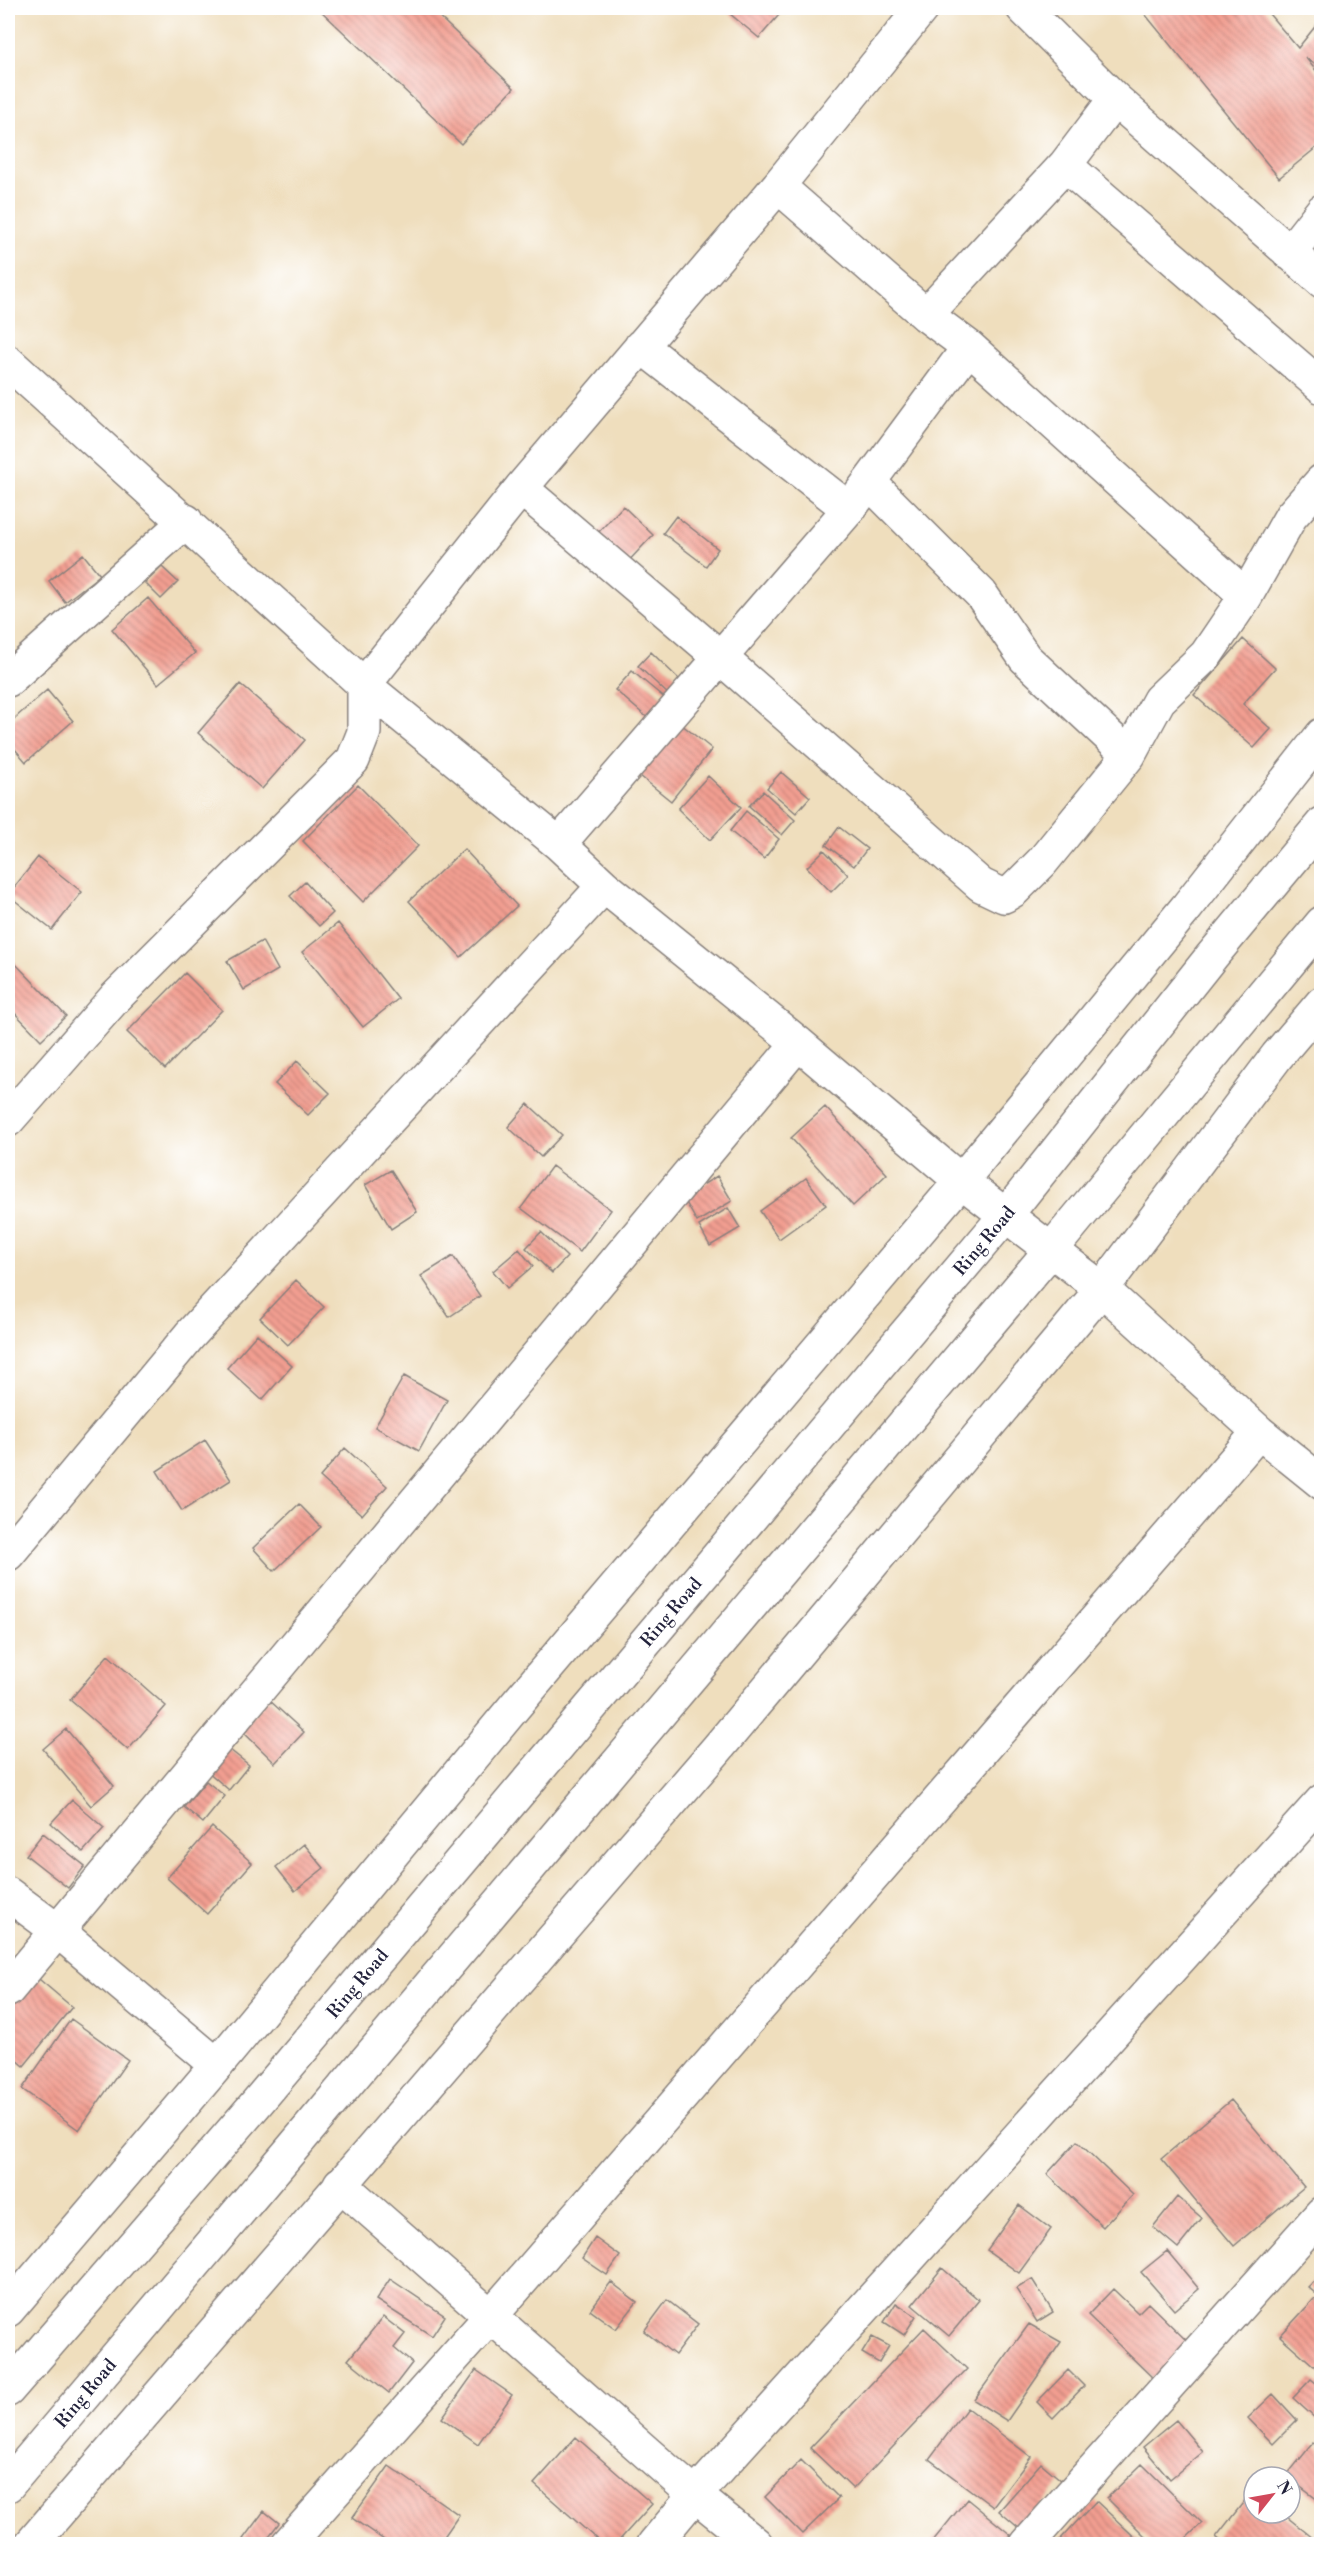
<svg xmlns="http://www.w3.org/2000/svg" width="1329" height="2552" font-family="'Libre Bodoni',serif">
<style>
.building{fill:url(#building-back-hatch)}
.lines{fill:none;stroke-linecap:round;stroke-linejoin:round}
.minor-casing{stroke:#88807c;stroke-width:36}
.major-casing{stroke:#88807c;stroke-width:36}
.highway-casing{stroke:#88807c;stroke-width:36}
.minor{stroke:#fff;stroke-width:33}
.major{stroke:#fff;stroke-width:33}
.highway{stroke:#fff;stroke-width:33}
.labels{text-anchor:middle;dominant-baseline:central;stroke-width:4.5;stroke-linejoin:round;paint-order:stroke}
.street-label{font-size:18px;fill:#22223b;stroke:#fff}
</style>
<defs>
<pattern id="building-back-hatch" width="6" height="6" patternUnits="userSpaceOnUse" patternTransform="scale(1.5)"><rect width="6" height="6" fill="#f39f91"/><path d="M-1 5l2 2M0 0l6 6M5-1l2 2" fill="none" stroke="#c48178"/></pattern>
</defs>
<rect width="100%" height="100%" fill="#fff"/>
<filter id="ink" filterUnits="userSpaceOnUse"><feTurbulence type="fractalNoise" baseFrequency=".0167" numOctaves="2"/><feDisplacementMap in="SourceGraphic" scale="12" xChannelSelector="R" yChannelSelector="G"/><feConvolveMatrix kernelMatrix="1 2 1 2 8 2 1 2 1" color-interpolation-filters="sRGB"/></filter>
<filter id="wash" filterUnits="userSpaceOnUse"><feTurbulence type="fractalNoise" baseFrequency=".008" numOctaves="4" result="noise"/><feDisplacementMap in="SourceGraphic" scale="24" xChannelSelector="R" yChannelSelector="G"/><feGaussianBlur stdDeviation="1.35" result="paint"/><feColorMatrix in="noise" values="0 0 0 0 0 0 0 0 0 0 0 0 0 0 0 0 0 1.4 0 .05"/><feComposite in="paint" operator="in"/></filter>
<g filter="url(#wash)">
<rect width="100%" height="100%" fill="#efdebd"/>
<g id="blocks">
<!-- building -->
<path class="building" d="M318 8H430L514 88 461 144Z
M723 8H785L759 38Z
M1140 8H1264L1298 48 1322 18V70L1305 57 1322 78V143L1279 178Z
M623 506 653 535 624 566 594 537Z
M676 516 718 549 706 566 663 533Z
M83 554 100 575 65 602 49 581Z
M162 567 178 582 161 599 145 583Z
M148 598 195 653 158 684 112 629Z
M1243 639 1275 668 1243 704 1271 729 1254 748 1194 695Z
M651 652 682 682 670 696 638 666Z
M632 671 667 700 650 720 615 690Z
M240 684 305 740 262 789 198 733Z
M47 690 73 721 26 762 8 741V724Z
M676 720 712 749 671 801 635 772Z
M781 772 810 797 796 813 767 788Z
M708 776 741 807 710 840 678 809Z
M358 785 418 846 363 902 303 841Z
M763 791 795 820 782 835 749 806Z
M746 811 779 839 764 859 730 831Z
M839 827 867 849 854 866 826 845Z
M464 849 517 906 461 957 409 901Z
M824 850 848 875 831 892 807 867Z
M38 857 82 892 52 930 8 895Z
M305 882 333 913 319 926 290 896Z
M338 923 398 999 363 1027 302 952Z
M262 941 278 970 244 990 227 961Z
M8 956 66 1016 41 1040 8 1006Z
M185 973 222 1010 165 1069 127 1032Z
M297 1061 330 1093 308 1115 275 1084Z
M528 1104 562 1135 541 1157 508 1127Z
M825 1107 887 1174 853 1206 791 1138Z
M552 1166 611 1210 580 1252 521 1208Z
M391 1170 417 1212 391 1229 365 1185Z
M717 1176 732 1201 697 1222 683 1197Z
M806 1178 826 1205 779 1239 760 1211Z
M728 1208 740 1228 710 1246 699 1226Z
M541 1232 567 1257 552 1273 526 1248Z
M519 1249 533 1266 507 1288 493 1271Z
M453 1256 480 1296 449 1317 421 1276Z
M296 1280 324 1307 288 1345 260 1318Z
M257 1334 292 1366 262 1400 227 1368Z
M404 1376 447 1400 419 1451 375 1427Z
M205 1440 231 1480 182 1511 157 1471Z
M345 1448 387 1486 362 1515 320 1477Z
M299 1504 321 1527 274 1571 253 1548Z
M108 1655 166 1706 128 1750 70 1700Z
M268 1699 304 1732 275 1763 240 1729Z
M66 1729 114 1786 91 1806 43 1749Z
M225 1746 249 1765 229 1790 206 1770Z
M206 1781 225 1796 203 1823 184 1807Z
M72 1800 104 1828 83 1852 51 1823Z
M212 1827 252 1863 207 1914 167 1878Z
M43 1833 85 1866 68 1888 26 1855Z
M304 1844 324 1868 295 1891 276 1867Z
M33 1974 72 2007 24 2066 8 2052V2005Z
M71 2019 128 2060 79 2130 22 2089Z
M1231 2100 1304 2187 1234 2246 1161 2159Z
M1077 2141 1133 2195 1103 2227 1047 2174Z
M1177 2197 1202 2218 1178 2248 1153 2227Z
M1019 2205 1051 2229 1019 2273 987 2250Z
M595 2238 620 2256 607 2275 582 2258Z
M1167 2251 1199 2289 1174 2310 1141 2272Z
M942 2268 979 2300 949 2336 912 2305Z
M1322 2273V2299L1308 2287Z
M390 2279 445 2316 432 2336 376 2300Z
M1032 2279 1053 2312 1037 2322 1016 2289Z
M611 2282 637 2302 616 2329 590 2310Z
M1113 2289 1138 2313 1148 2303 1192 2346 1157 2382 1088 2315Z
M1314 2299 1322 2305V2373L1280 2336Z
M667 2300 698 2324 675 2355 644 2331Z
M896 2303 916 2316 904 2335 884 2322Z
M383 2317 405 2334 394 2348 412 2363 389 2393 348 2360Z
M1029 2324 1061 2342 1007 2421 974 2400Z
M924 2328 967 2369 853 2489 810 2448Z
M872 2337 889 2346 879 2363 862 2353Z
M476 2370 512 2395 478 2444 442 2418Z
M1068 2370 1084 2386 1053 2418 1037 2402Z
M1311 2379 1322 2388V2417L1318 2421 1293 2398Z
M1273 2394 1297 2420 1273 2444 1248 2418Z
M967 2408 1031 2457 993 2507 929 2459Z
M1176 2420 1203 2452 1170 2479 1143 2447Z
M576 2437 652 2504 616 2544H602L534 2484Z
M1313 2443 1322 2449V2503L1286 2476Z
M801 2460 839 2498 802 2534 765 2497Z
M1041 2463 1062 2481 1020 2529 999 2511Z
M1142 2464 1202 2523 1180 2544H1153L1107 2498Z
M389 2466 459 2515 439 2544H390L352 2518Z
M1254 2489V2513H1282L1319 2543 1317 2544H1225L1216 2537Z
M967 2499 1011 2535 1004 2544H935L932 2542Z
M1096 2501 1142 2544H1056Z
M264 2511 279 2523 263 2544H250L243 2539Z"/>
</g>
</g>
<g filter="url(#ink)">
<use href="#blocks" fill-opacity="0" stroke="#88807c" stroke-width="1.5"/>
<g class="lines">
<defs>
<path id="minor" d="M1023 8 1115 99 1322 281
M1065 165 1322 387
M778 186 926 315 969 347 1246 596
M1289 253 1322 211
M926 315 1065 165 1115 99
M641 346 849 509
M8 362 364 685 559 844 604 886 798 1043 961 1181
M869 482 981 594 1025 658 1129 755
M521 488 721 658 981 885 1004 896 1014 890 1042 862 1129 755 1159 700 1206 655 1246 596 1291 516 1322 481
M8 680 186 521
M559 844 849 509 969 347
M8 1120 115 998 353 760 364 732V685L521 488 778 186 922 8
M1102 1289 1259 1432 1322 1483
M8 1554 190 1335 604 886
M8 1894 58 1931 217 2065
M8 1990 798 1043
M340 2184 695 2495 756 2544
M288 2544 490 2317 1259 1432
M654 2544 695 2495 1322 1801
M1027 2544 1322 2213"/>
<path id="major" d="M961 1181 1102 1289
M8 2310 217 2065 515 1706 961 1181 1187 907 1322 735
M31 2544 717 1749 1102 1289 1277 1056 1322 1003"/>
<g id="highway">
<path id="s1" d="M8 2390 255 2105 1006 1215 1212 956 1322 824"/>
<path id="s2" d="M8 2485 1051 1250 1322 923"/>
</g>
</defs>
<!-- minor casing -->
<use href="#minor" class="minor-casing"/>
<!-- major casing -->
<use href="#major" class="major-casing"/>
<!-- highway casing -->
<use href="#highway" class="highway-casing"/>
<!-- minor -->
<use href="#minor" class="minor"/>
<!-- major -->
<use href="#major" class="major"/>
<!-- highway -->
<use href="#highway" class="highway"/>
</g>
</g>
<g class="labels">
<!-- street labels -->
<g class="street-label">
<text stroke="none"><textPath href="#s1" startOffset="1508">Ring Road</textPath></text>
<text stroke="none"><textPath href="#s1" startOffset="1022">Ring Road</textPath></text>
<text stroke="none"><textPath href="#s1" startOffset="536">Ring Road</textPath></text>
<text stroke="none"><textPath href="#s2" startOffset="120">Ring Road</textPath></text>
</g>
</g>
<!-- margin -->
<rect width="1329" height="2552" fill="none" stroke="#fff" stroke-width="30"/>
<!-- north arrow -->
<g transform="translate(1272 2495) rotate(59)"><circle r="28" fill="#ffffff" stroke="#a7a7b1" stroke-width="1.5"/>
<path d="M0-4.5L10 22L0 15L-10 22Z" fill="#d1495b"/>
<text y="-9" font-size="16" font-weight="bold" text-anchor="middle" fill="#22223b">N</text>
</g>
</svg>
